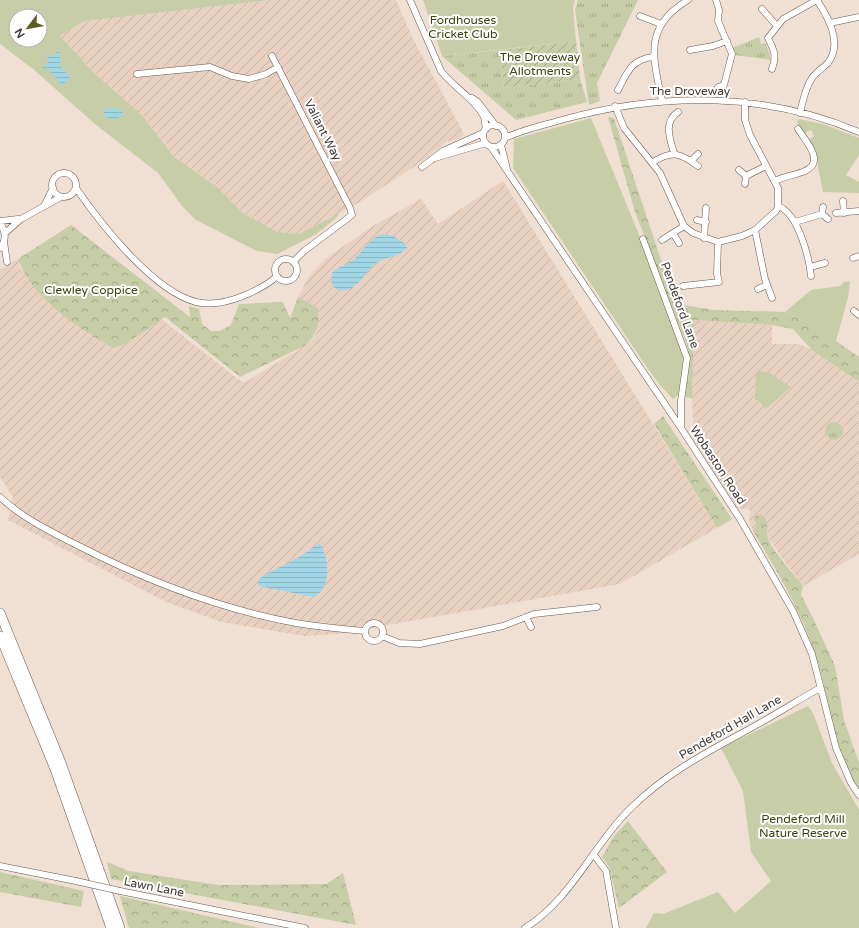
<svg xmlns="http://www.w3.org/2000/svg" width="859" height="928" font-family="'Varela Round',sans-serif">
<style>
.industrial{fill:url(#industrial-furrows)}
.grass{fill:url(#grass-tufts)}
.forest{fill:url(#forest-crowns)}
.park{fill:#c7cea7;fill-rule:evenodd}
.garden{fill:url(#garden-furrows)}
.water{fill:url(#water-rules)}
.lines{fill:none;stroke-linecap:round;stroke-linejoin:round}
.minor-casing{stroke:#67594f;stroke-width:7}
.highway-casing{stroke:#67594f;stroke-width:10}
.minor{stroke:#fff;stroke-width:6}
.highway{stroke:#fff;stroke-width:9}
.minor-bridge-casing{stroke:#67594f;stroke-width:7;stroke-linecap:butt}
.minor-bridge{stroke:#fff;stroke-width:6}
.labels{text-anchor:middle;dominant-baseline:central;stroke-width:4;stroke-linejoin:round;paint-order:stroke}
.park-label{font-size:12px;fill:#3d420f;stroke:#fff}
.street-label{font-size:12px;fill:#403934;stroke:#fff}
</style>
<defs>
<pattern id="industrial-furrows" width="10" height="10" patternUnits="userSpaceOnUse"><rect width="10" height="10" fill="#e9d1c1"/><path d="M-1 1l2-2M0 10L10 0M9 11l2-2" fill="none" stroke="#c9b4a6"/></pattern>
<pattern id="grass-tufts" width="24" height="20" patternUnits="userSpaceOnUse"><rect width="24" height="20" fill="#c7cea7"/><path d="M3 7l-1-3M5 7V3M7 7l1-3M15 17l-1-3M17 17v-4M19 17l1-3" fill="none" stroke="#a3a889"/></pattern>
<pattern id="forest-crowns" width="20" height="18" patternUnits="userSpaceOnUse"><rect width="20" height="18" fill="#c7cea7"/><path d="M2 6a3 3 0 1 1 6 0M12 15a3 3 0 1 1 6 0" fill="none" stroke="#a3a889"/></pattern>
<pattern id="garden-furrows" width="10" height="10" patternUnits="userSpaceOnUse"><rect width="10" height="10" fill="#c7cea7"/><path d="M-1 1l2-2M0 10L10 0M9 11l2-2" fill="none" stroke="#a3a889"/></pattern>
<pattern id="water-rules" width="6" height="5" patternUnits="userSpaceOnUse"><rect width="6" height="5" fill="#a0d6e5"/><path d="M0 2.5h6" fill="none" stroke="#8bb8c5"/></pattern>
</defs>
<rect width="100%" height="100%" fill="#f0dfd3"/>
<!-- industrial -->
<path class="industrial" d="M270 0H396L413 39 464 134 459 139 446 142 427 158 360 202 329 219 299 234 277 232 241 211 218 188 173 156 142 115 109 89 60 36 84 21 142 13Z
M503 181 717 528 620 584 337 634 304 636 222 622 166 602 8 520 13 497 0 477V270L18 259 21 269 127 343 161 319 238 379 243 382 247 381 306 345 315 336 318 308 298 297 308 278 325 259 373 226 421 199 438 224Z
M694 320 772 325V344H799L815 351 859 382V554L803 586 768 538 767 521 763 516 755 515 753 517 756 524 753 531 749 520 751 513 748 508 741 509 737 507 694 441 692 398Z"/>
<!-- grass -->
<path class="grass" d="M578 0H638L597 83 600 101 589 105 575 10Z
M759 37 761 44 766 43 771 60 735 55 732 48Z
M500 50 504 88 580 79 587 102 516 120 442 56Z
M825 431a9 9 0 1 1 18 0a9 9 0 1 1-18 0Z"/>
<!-- forest -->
<path class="forest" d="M608 117 614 118 660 257 677 304 714 310 785 312 813 325 859 357V382L812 350 793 329 772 325 694 320 692 398 685 397 689 370 688 348 635 212Z
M71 225 190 317 189 306 199 309 202 324 211 331H220L231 325 239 304 283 302 290 318 298 297 318 308C320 323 317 334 306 345L240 377 165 317 127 343 113 348C76 326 34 301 18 259Z
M663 416 732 519 717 528 654 424Z
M759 514C771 518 766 529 768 538 772 551 795 575 803 586L801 595 813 618 835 666 844 720 859 763V791C832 748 830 697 814 650 799 607 776 570 753 531L756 524 753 517Z
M628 821 667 872 619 908 609 867 602 857 614 836Z
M107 862 129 871 218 885 326 884 343 873 356 925 111 879Z
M0 872 84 891 81 907 0 892Z
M120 896 259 928H129Z"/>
<!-- park -->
<path class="park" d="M0 0H270L84 21 60 36 95 74 142 115 173 156 218 188 242 212 277 232 299 234 340 213 334 220 315 235 277 254 257 251 196 220 182 206 158 173 95 124 33 69 0 44ZM16 16H40V40H16Z
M423 0H575L573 8 576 41 442 56Z
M591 118 640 237 685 359 678 395 673 399 660 385 648 369 513 168 514 139Z
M799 119 826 125 859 138V155L846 175 859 182V193L823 192 818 167 817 154 809 140 814 136 811 130 803 134 797 122Z
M850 281 848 298 836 341 813 325 785 312 811 290 840 286 844 282Z
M756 371 768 372 791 387 767 408 764 407 759 401 755 400Z
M808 706 813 713 832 763 859 810V928H646L654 913 663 914 718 892 735 913 771 881 751 852 743 791 721 748Z"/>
<!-- garden -->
<path class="garden" d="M576 41 580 79 504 88 500 50Z"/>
<!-- water -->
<path class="water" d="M57 49H59V56L61 59 59 66H61L64 72 68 73 71 80 66 81 63 86 48 69 41 68 49 63 46 54 51 56 55 55Z
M108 108 120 109 124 115C117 119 112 121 104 116V110Z
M384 234 393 236 406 244 407 248C397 259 386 256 376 263 365 271 355 296 337 289 330 286 331 279 332 273 337 267 347 265 353 260 364 251 369 237 384 234Z
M320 543C327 555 331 578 322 590 320 593 317 595 314 597L259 586 258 581 261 577 299 557Z"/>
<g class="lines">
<defs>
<path id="minor" d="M410 0 441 71C453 87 475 99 484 117 485 120 485 125 486 129
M716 0 719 10 718 21 732 54 724 85 718 87
M762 9 776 25
M640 16 661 24
M830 23 859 17
M690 50 713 46 727 41
M272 56 350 208 352 215 304 251 293 262
M772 69C777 56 774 50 768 38L783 19 817 0
M137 74 210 67 232 76 249 79 266 74 278 67
M618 90C628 71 631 60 653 57
M472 98 478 102 496 126
M662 101C653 57 643 27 688 0
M615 106 624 128 660 173 684 226 693 233 718 242 742 236 755 230 776 211 778 206V188L750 135 745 120V102
M800 113C803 101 805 88 812 78 816 72 823 68 828 63 843 43 828 17 817 0
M483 136a11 11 0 1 1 22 0a11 11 0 1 1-22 0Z
M505 138C524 129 545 125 565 119 662 92 765 92 859 132
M501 145 507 169
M491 147 681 428 740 519 793 611 812 654 836 748 851 783 859 795
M674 153C670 139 663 122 678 112
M435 158 486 143
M691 161 698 154
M653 162C672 150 680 153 698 166
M422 167 443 151 483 133
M739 170 746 176 745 184
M52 185a12 12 0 1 1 24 0a12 12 0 1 1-24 0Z
M746 176 766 166
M775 181C785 176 796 175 805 171 826 162 805 140 798 129
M76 188C100 223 153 291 196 302 212 306 228 302 243 296 255 291 268 285 277 276
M843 201 844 213
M44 206 53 188
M778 206C798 213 809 257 811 276
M823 207 822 214 828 219
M836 213 859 211
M697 220 706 222
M0 221 18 219
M795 222 822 214
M0 223C6 232 7 240 0 248
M755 230 765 279 772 298
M5 233 21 219 61 197
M673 233 679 243
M704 238 706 208
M643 239 687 358 681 401V427
M662 240 684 226
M4 242 7 262
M853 258 859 256
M275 270a11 11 0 1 1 22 0a11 11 0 1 1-22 0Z
M810 267 825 263
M683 286 719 282 717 274 718 242
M758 289 767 285
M854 311 859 315
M0 497C21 517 51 532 77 545 145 580 220 609 296 623 319 627 342 629 365 631
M526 617 531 627
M365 632a9 9 0 1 1 18 0a9 9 0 1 1-18 0Z
M382 636 399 643 420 644 503 626 534 614 597 607
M594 855 606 871 616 928
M0 866 76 881
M120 891 305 928
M525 928C573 898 593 844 633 806 671 769 714 749 760 723 780 712 800 699 820 688"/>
<path id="highway" d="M0 613 61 763 120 928
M0 636 55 769 111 928"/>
</defs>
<!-- minor casing -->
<use href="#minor" class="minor-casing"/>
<!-- highway casing -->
<use href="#highway" class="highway-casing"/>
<!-- minor -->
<use href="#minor" class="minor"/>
<!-- highway -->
<use href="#highway" class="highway"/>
<defs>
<path id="minor-bridge" d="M76 881 120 891"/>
</defs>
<!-- minor-bridge casing -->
<use href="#minor-bridge" class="minor-bridge-casing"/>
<!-- minor-bridge -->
<use href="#minor-bridge" class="minor-bridge"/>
</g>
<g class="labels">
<!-- park labels -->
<g class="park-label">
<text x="463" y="20">Fordhouses<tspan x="463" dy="14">Cricket Club</tspan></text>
<text x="540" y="57">The Droveway<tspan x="540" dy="14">Allotments</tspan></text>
<text x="91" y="290">Clewley Coppice</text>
<text x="803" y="819">Pendeford Mill<tspan x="803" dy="14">Nature Reserve</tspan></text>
</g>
<!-- street labels -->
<g class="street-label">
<text x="690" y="91">The Droveway</text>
<text transform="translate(323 130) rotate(63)">Valiant Way</text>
<text transform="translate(680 305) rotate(70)">Pendeford Lane</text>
<text transform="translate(718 465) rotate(57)">Wobaston Road</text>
<text transform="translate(730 727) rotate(-30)">Pendeford Hall Lane</text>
<text transform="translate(154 887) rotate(11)">Lawn Lane</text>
</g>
</g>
<!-- north arrow -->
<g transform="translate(28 28) rotate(238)"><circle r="19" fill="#ffffff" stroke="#b3b0ae"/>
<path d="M0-3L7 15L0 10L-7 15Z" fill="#5e5b27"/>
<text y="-6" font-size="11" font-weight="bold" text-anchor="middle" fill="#403934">N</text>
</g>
</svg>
